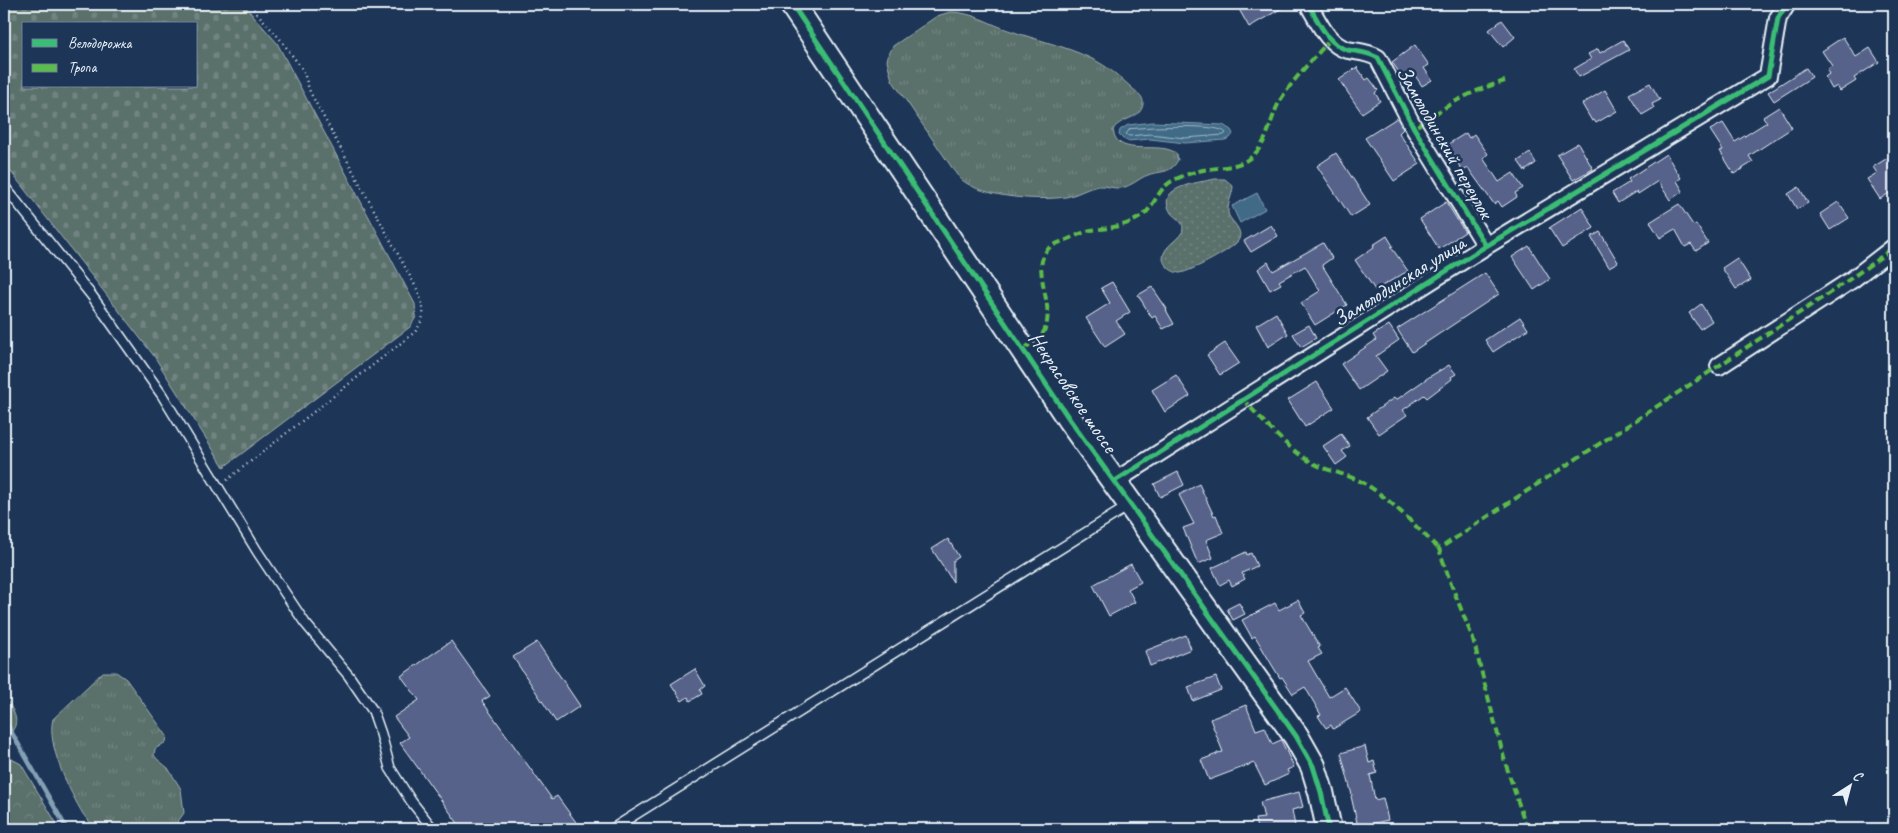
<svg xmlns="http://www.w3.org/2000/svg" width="1898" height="833" font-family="Caveat,sans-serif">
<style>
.grass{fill:url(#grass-tufts);stroke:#a1b0b2}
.forest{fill:url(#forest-crowns);stroke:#a1b0b2}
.cemetery{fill:url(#cemetery-stones);stroke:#a1b0b2;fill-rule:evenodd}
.park{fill:url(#park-dots);stroke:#a1b0b2}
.water{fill:#3f6a86;stroke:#83a0b4}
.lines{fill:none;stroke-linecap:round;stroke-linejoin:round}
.shore{stroke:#a4bbca;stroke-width:1}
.stream{stroke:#83a0b4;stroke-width:4.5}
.building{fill:#56628a;stroke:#e8f1f8}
.lane-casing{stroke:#e8f1f8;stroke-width:12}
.street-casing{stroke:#e8f1f8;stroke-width:20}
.secondary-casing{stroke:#e8f1f8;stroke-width:28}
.path{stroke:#e8f1f8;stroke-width:2.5;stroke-dasharray:1 4;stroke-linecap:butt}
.lane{stroke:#1d3557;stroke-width:9}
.street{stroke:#1d3557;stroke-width:16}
.secondary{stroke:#1d3557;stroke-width:24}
.quiet{stroke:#5cbc4b;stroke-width:4;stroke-dasharray:8 4;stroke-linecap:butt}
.cycleway-casing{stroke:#1d3557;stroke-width:8}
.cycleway{stroke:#3abd76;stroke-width:5}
.labels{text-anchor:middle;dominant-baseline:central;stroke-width:5;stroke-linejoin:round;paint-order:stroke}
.street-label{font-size:21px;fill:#e8f1f8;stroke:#1d3557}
</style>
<defs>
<pattern id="grass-tufts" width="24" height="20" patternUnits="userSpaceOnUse" patternTransform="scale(1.25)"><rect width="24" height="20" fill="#5a6f6b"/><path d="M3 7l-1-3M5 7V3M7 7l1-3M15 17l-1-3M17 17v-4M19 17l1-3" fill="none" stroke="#728481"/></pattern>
<pattern id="forest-crowns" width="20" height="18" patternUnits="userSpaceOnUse" patternTransform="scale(1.25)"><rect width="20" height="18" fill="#5a6f6b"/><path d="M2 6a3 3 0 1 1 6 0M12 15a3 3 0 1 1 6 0" fill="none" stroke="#728481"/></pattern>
<pattern id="cemetery-stones" width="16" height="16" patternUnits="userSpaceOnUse" patternTransform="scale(1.25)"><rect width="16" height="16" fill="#5a6f6b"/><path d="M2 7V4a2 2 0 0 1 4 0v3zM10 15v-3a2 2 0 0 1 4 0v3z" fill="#728481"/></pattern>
<pattern id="park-dots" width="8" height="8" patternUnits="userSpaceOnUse" patternTransform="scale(1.25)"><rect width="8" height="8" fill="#5a6f6b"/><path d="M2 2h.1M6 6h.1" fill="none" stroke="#728481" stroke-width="1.8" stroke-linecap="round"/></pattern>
</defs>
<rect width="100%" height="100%" fill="#1d3557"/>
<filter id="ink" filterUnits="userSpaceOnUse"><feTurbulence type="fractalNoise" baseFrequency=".02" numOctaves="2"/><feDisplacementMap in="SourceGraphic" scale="10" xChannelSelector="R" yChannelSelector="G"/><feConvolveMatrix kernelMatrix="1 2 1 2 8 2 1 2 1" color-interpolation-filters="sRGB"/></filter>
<g filter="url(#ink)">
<!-- grass -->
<path class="grass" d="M950 12C973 12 989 24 1011 31 1037 40 1065 46 1090 58 1106 65 1120 77 1133 89 1138 93 1144 97 1143 104 1141 120 1120 117 1113 130 1117 160 1160 139 1177 154L1178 160C1176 163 1174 167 1170 169 1164 173 1155 172 1148 175 1139 178 1132 186 1121 188 1113 189 1106 185 1098 186 1087 188 1077 195 1066 197 1038 201 975 198 957 175L892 80 887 61 888 56 893 46 937 16Z
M103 672H116L126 679 167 736 166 742 155 749 154 755 157 759 168 768 181 789 184 813 173 828 96 829C92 823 87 820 83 814 70 792 46 745 53 719Z
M4 695C11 708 23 721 10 733L4 734Z"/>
<!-- forest -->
<path class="forest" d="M4 757 10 758 21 764 60 829H18L4 818Z"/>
<!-- cemetery -->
<path class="cemetery" d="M4 4H243L277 43 415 304 416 317 410 327 224 467 154 356 4 163ZM24 24H196V86H24Z"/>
<!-- park -->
<path class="park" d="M1215 179H1225L1233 186C1233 195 1225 207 1229 216 1233 223 1243 230 1239 239 1236 248 1190 272 1180 273 1173 273 1164 266 1163 259 1162 245 1184 238 1183 228 1183 221 1175 218 1171 213 1154 186 1198 183 1215 179Z"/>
<!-- water -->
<path class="water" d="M1153 122 1223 125 1231 130 1233 134 1230 138 1225 140 1185 143 1150 139 1128 141 1123 139 1119 135 1120 130 1128 125Z
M1257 193 1265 209 1240 223 1232 206Z"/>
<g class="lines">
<!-- shore -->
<path class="shore" d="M1153 127C1166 127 1220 124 1226 133L1224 135 1185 138 1150 134 1129 136 1126 134 1130 129Z"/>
<!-- stream -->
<path class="stream" d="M4 719 67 829"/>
</g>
<!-- building -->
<path class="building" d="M1236 4H1289L1249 27Z
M1502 20 1515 37 1503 47 1489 30Z
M1843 37 1856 57 1870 48 1879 62 1854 78 1856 81 1840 91 1837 86 1832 89 1825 77 1829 74 1827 70 1832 66 1822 51Z
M1623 40 1629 50 1579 77 1574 69 1591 59 1588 54 1598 49 1600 53Z
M1415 45 1429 65 1424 68 1432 80 1422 86 1414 74 1405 81 1392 62Z
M1357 67 1366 80 1369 78 1378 90 1375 93 1380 101 1362 113 1339 80Z
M1806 68 1812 77 1774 101 1768 92Z
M1650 83 1660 100 1652 104 1654 108 1642 115 1629 94Z
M1605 90 1617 111 1596 123 1594 120 1592 121 1582 104Z
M1779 107 1792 128 1749 156 1753 162 1734 174 1720 151 1723 150 1710 130 1723 123 1735 142 1767 122 1763 117Z
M1397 118 1403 129 1399 133 1420 164 1394 181 1365 138Z
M1466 133 1469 138 1474 134 1488 154 1483 158 1499 182 1513 173 1523 188 1515 193 1517 197 1502 207 1498 201 1494 204 1468 168 1463 171 1445 146Z
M1578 143 1593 169 1573 180 1557 155Z
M1336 153 1370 205 1351 217 1317 166Z
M1530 153 1536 163 1525 171 1518 161Z
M1666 154 1681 178 1677 181 1683 191 1670 200 1658 181 1638 194 1637 191 1618 203 1612 193 1630 182 1628 179Z
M1894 154V190L1880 199 1867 179 1877 173 1873 167Z
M1799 187 1808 203 1797 209 1788 194Z
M1446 202 1465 232 1439 249 1420 219Z
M1838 202 1849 218 1830 230 1820 214Z
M1679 204 1693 225 1696 224 1708 243 1696 251 1691 244 1685 247 1675 229 1660 238 1650 222Z
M1582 207 1594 228 1562 248 1549 228Z
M1271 225 1278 236 1251 252 1244 241Z
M1600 232 1618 262 1609 267 1591 237Z
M1387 236 1393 246 1391 247 1408 271 1375 290 1355 260 1374 247 1373 245Z
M1323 243 1332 258 1322 265 1347 305 1315 325 1301 303 1320 291 1305 266 1279 281 1281 284 1270 290 1258 269 1268 262 1273 271Z
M1529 246 1550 279 1534 290 1512 257Z
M1737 258 1751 280 1736 289 1722 268Z
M1485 273 1499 294 1412 352 1397 329Z
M1112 282 1130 312 1116 321 1125 334 1105 347 1086 318 1110 303 1101 288Z
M1152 287 1167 309 1166 310 1174 324 1163 329 1155 316 1152 318 1138 295Z
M1701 304 1712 321 1700 329 1689 313Z
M1276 313 1288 334 1268 347 1256 325Z
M1520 317 1528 329 1493 352 1485 340Z
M1309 325 1316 338 1301 347 1293 334Z
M1389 325 1399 340 1376 356 1387 371 1359 390 1341 364 1376 340 1373 335Z
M1225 343 1239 363 1220 375 1207 355Z
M1449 365 1456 374 1451 377 1452 379 1427 398 1424 395 1403 410 1407 415 1379 434 1367 417 1394 398 1396 400 1429 377Z
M1176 375 1190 396 1165 412 1152 390Z
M1317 382 1334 408 1305 427 1288 400Z
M1341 434 1350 446 1342 451 1347 457 1336 465 1323 446Z
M1178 472 1184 485 1160 497 1154 484Z
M1199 484 1214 516 1216 515 1223 533 1206 540 1213 558 1198 564 1183 528 1194 524 1179 495Z
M948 539 959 557 953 561V582L932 549Z
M1246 552 1247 555 1251 553 1257 566 1242 573 1245 579 1232 586 1229 580 1220 585 1212 568Z
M1131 564 1141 582 1128 589 1135 602 1109 616 1093 585Z
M1298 600 1305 613 1301 615 1320 647 1318 648 1322 654 1308 661 1329 697 1345 687 1361 712 1333 729 1331 725 1326 728 1318 716 1321 715 1305 687 1293 694 1282 677 1280 678 1272 665 1255 636 1252 638 1242 620 1275 603 1279 610Z
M1239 603 1245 614 1233 620 1227 609Z
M1186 635 1191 649 1150 666 1145 651Z
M451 641 490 696 482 701 552 799 557 796 581 829H462L400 743 409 737 394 717 419 700 401 676Z
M537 642 580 706 556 722 513 657Z
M695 669 705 686 700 690 702 694 690 701 688 697 682 701 671 684Z
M1216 677 1221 690 1193 701 1188 687Z
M1246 705 1256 730 1265 727 1272 744 1281 740 1294 767 1287 770 1289 774 1265 785 1254 763 1209 780 1201 760 1217 754V753L1223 752 1210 719Z
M1365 746 1369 763 1374 761 1377 773 1370 775 1375 800 1383 798 1388 820 1358 827 1351 796 1352 795 1341 753Z
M1299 792 1303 807 1292 810 1295 826 1275 829H1257L1255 819 1264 818 1260 802Z"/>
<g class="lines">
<defs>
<path id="lane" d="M4 186 92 296 162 395 257 551 305 623 349 676 373 711 381 734 390 768 411 801 433 829
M612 829 1130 505"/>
<path id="street" d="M1308 4C1318 20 1327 45 1348 50 1359 52 1368 52 1378 58L1414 128 1486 246
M1719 366 1853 279 1894 247
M1115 481 1486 246 1768 76 1778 18 1787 4"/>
<path id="secondary" d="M792 4 1070 420 1296 736 1313 766 1321 792 1329 829"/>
</defs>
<!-- lane casing -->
<use href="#lane" class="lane-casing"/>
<!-- street casing -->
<use href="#street" class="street-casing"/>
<!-- secondary casing -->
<use href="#secondary" class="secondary-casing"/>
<!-- path -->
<path class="path" d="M227 480 415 332C427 315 424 310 418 291L310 92 303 70 280 39 249 4"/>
<!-- lane -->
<use href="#lane" class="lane"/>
<!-- street -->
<use href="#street" class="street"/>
<!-- secondary -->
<use href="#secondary" class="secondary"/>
<!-- quiet -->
<path class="quiet" d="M1414 128C1446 106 1467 92 1505 81
M1023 349C1029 345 1037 341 1041 336 1061 310 1027 269 1049 248 1054 244 1061 242 1066 240 1074 237 1083 232 1091 230 1109 228 1125 227 1142 216 1154 208 1158 187 1174 180 1182 176 1194 172 1203 170 1218 167 1237 168 1250 158 1270 143 1269 118 1281 99 1295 77 1313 59 1330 40
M1243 399C1263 421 1284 446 1311 462 1328 472 1350 474 1367 485 1394 502 1417 528 1439 549
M1527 829 1505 762 1473 639 1451 584 1439 549C1542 480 1647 414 1750 345 1799 313 1848 282 1894 247"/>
<defs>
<path id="cycleway" d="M792 4 1070 420 1296 736 1313 766 1321 792 1329 829
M1308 4C1318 20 1327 45 1348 50 1359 52 1368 52 1378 58L1414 128 1486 246
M1115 481 1486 246 1768 76 1778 18 1787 4"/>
</defs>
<!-- cycleway casing -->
<use href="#cycleway" class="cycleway-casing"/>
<!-- cycleway -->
<use href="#cycleway" class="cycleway"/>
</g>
</g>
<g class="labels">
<!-- street labels -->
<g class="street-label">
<text transform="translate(1445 142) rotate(60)">Замолодинский переулок</text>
<text transform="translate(1399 281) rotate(-32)">Замолодинская улица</text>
<text transform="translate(1073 392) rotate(56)">Некрасовское шоссе</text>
</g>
</g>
<!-- margin -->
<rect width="1898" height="833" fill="none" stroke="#1d3557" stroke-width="20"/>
<rect x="10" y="10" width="1878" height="813" fill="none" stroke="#e8f1f8" stroke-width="2" filter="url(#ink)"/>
<!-- legend -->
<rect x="22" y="22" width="175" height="65" fill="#1d3557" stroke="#6e8097"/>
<rect x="32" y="39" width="25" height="8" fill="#3abd76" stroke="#6e8097"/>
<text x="68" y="48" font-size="15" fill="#e8f1f8">Велодорожка</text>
<rect x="32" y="64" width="25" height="8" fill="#5cbc4b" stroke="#6e8097"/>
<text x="68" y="72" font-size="15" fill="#e8f1f8">Тропа</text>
<!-- north arrow -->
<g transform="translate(1850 786) rotate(36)" stroke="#1d3557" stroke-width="4" paint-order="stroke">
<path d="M0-4L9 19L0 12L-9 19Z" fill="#e8f1f8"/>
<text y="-8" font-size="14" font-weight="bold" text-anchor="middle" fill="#e8f1f8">С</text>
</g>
</svg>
